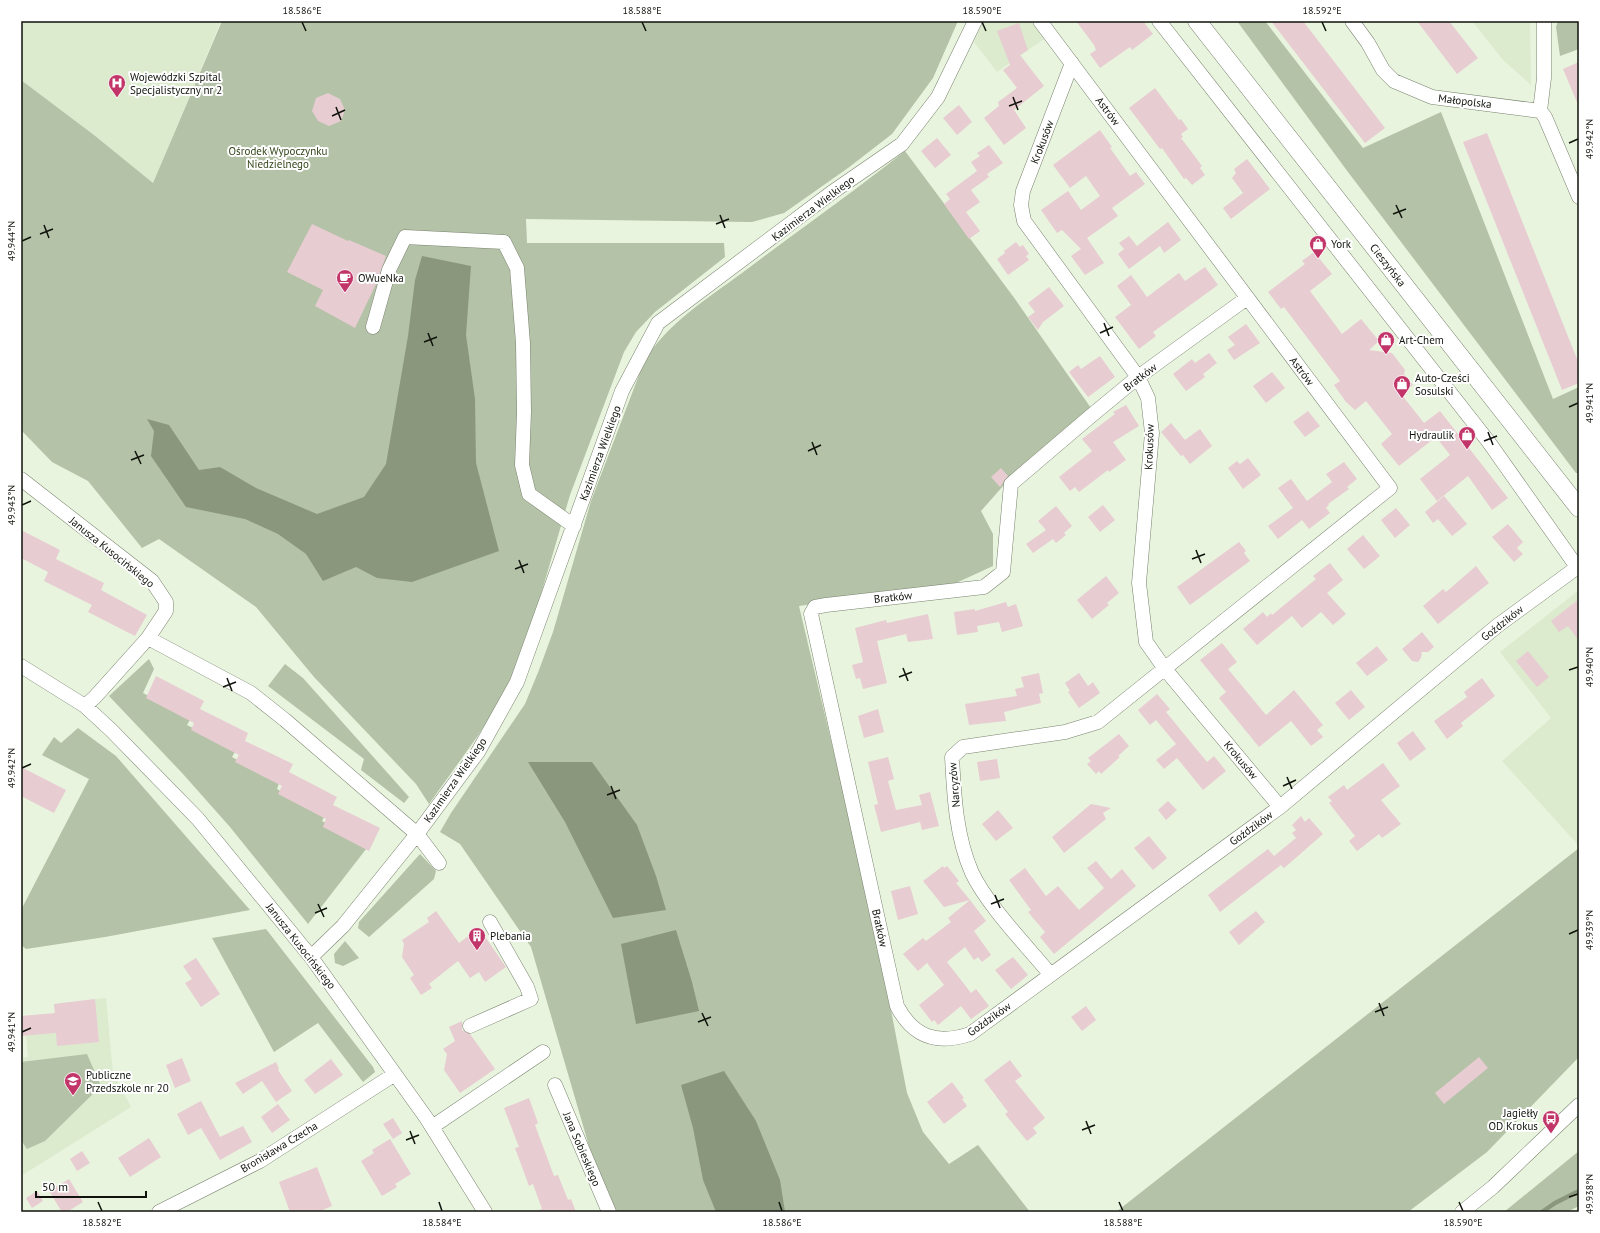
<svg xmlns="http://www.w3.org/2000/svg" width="1600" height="1233" font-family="'PT Sans',sans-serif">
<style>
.built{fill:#dcebce}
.green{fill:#b4c2a7}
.water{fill:#8a977c}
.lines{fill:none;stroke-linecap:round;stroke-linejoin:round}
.stream{stroke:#8a977c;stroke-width:4.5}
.building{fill:#e7ccd2}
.minor-casing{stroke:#79836f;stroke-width:15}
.major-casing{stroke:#79836f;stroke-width:19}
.minor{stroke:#fff;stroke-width:14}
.major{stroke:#fff;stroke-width:18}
.ticks{fill:none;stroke:#0f130b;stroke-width:1.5}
.labels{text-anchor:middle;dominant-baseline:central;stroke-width:4;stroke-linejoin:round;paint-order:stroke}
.poi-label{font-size:11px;fill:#0f130b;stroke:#fff;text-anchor:start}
.street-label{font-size:11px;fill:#0f130b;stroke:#fff}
.park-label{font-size:11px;fill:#314518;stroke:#fff}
.neatline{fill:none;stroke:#0f130b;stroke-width:1.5}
.ticks-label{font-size:10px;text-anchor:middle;fill:#0f130b}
</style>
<rect width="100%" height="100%" fill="#e9f4de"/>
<!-- built -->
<path class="built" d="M21 21H221L153 183 94 135 21 80Z
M983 21H1031L1044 39 997 72 974 42Z
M1472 21H1530L1531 85 1503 60Z
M1579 590V846L1502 761 1551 718 1500 652Z
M106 998 113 1073 131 1107 21 1176V1058L28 1057 26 1035 56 1032 54 1004Z"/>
<!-- green -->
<path class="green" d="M222 21H958L933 78 892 134 848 168 784 213 752 222 526 219 527 243H724L725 257 655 312 636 332 624 352 570 495 532 625 505 693 477 737 429 804 416 784 314 677 256 607 159 539 142 548 88 481 52 462 21 430V80L94 135 153 183Z
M1237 21H1265L1363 148 1441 112 1553 399 1579 387V473H1576L1345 168Z
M1558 21H1579V49L1560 56 1556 27Z
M905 151 1015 299 1093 411 1011 477 981 511 993 534V566L956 583 799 606 873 917 907 1093 923 1132 949 1164 978 1145 1030 1212H613L603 1194 531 947 460 844 440 832 451 813 525 704 539 670 553 632 591 501 644 362C666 324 707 299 742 273 796 232 852 193 905 151Z
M149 659 154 669 143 693 191 718 187 725 236 750 232 757 279 783 277 789 325 815 322 821 370 844 308 924 230 827 183 774 109 696Z
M285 664 303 678 409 797 404 803 361 770 364 759 268 686Z
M78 728 116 756 250 910 105 937 26 949 21 945V910L89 779 42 755 54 737 61 743Z
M1579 848V1057L1487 1152 1408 1212H1116Z
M420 854 436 871 434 879 369 937 358 928 359 922Z
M266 929 373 1067 375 1072 363 1082 318 1023 274 1052 212 938Z
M345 941 359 958 343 966 335 963 334 954Z
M87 1054 101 1086 45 1141 27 1149 21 1140V1062Z
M1579 1151V1206L1567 1212H1504Z"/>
<!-- water -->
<path class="water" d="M422 256 471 266 466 335 475 399 476 463 499 551 412 582 377 578 356 567 323 581 306 554 278 534 245 519 186 507 151 456 154 431 147 419 169 425 199 470 220 467 256 488 317 514 364 497 386 464 408 336 415 280Z
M528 762H592L637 825 656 876 666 910 613 918 565 822Z
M676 930 692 982 699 1011 636 1024 621 944Z
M724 1071 756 1121 780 1180 785 1212H716L703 1180 693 1128 681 1085Z"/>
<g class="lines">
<!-- stream -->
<path class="stream" d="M1542 1212 1555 1203 1579 1191"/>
</g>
<!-- building -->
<path class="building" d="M1076 21H1143L1153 34 1132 50 1130 47 1100 68 1090 54 1096 50 1094 45Z
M1271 21H1303L1385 128 1365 143Z
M1417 21H1449L1478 58 1457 74Z
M1019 23 1028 50 1020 55 1044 86 1014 110 1026 128 1004 145 984 118 999 106 998 102 1017 88 1003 70 1010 65 997 31Z
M1579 62V107L1563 69Z
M1155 88 1179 120 1181 119 1188 129 1181 134 1183 137 1181 138 1202 166 1200 168 1205 175 1192 185 1186 178 1184 179 1162 148 1160 149 1129 108Z
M328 93 340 99 345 110 341 121 329 126 318 121 312 111 316 98Z
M959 105 972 122 957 135 943 118Z
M1100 130 1112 147 1110 148 1130 176 1136 172 1145 184 1112 208 1118 216 1087 238 1104 263 1085 275 1071 256 1081 249 1062 230 1057 233 1041 210 1068 191 1081 210 1100 196 1086 176 1070 188 1053 165Z
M1487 133 1579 364V383L1562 390 1463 142Z
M937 138 951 155 935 168 921 151Z
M989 145 1003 163 987 174 989 177 971 190 980 202 966 212 980 231 969 239 944 204 950 199 946 194 977 171 971 162 980 156 977 153Z
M1247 159 1270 189 1231 219 1223 208 1243 193 1232 178 1236 173 1234 169Z
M1168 222 1181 240 1164 253 1160 246 1129 269 1118 254 1124 249 1119 243 1129 236 1137 246Z
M312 224 348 241 349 240 386 256 376 284 355 328 315 306 323 290 287 272Z
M1016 242 1020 247 1023 245 1029 254 1026 256 1029 260 1008 275 997 259 1005 253 1004 251Z
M1314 252 1332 274 1310 291 1342 334 1361 319 1379 341 1369 350 1392 353 1405 370 1404 374 1413 385 1401 394 1424 423 1440 411 1508 498 1492 510 1468 476 1437 501 1420 479 1450 455 1436 437 1399 466 1381 444 1392 434 1366 401 1355 410 1346 402 1334 385 1340 381 1284 307 1281 309 1268 292 1305 264 1302 261Z
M1205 267 1218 285 1153 332 1156 336 1139 349 1115 317 1131 305 1117 286 1131 275 1147 297 1179 273 1185 281Z
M1049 287 1064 306 1043 322 1038 330 1028 317 1035 312 1028 303Z
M1246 324 1260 343 1234 360 1227 350 1235 345 1228 337Z
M1209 353 1217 363 1203 374 1205 377 1186 391 1173 374 1192 359 1195 363Z
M1100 356 1115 377 1088 397 1069 372 1078 365 1081 369Z
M1272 372 1285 388 1266 403 1253 386Z
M1126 405 1139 426 1113 442 1126 460 1109 472 1108 470 1079 492 1075 487 1070 491 1059 477 1092 451 1082 439 1115 414 1113 412Z
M1308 411 1320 426 1305 437 1293 422Z
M1171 423 1185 440 1200 429 1212 446 1190 464 1183 455 1181 456 1161 432Z
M1248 458 1261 475 1243 489 1228 468 1237 461 1240 464Z
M1344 462 1357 479 1347 487 1349 489 1328 504 1329 505 1326 508 1330 513 1309 529 1302 520 1278 539 1268 526 1293 508 1278 488 1291 479 1307 501 1332 482 1326 474Z
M1001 468 1008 476 1000 487 991 477Z
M1444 496 1467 524 1452 536 1438 519 1433 523 1425 512Z
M1103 505 1115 520 1100 532 1088 517Z
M1056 506 1072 526 1064 533 1066 535 1056 543 1053 539 1033 553 1026 544 1046 530 1038 521Z
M1396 508 1410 525 1395 538 1381 520Z
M1508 524 1523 542 1517 548 1523 554 1514 562 1492 537Z
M21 530 60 550 56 559 104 583 101 590 147 615 135 636 88 612 92 605 44 581 48 572 21 558Z
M1363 535 1380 556 1364 569 1347 549Z
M1239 542 1246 551 1244 553 1250 561 1190 605 1177 587Z
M1330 563 1343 580 1327 593 1346 614 1333 625 1321 612 1302 628 1292 616 1257 645 1243 629 1263 612 1267 617 1271 613 1272 615 1316 579 1313 576Z
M1476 566 1489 583 1438 624 1423 606 1443 589 1446 592Z
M1106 576 1119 593 1107 603 1109 605 1092 619 1077 600Z
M1579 599V641L1568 626 1559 632 1551 621Z
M1006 602 1008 607 1016 604 1023 626 1002 632 999 622 977 626 978 632 957 635 954 612 975 609V611Z
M928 614 933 639 908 642 906 634 877 641 887 683 863 689 860 678 856 679 852 665 863 662 855 628 886 620 887 623Z
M1422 632 1434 647 1428 652H1422L1421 658 1418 662 1412 661 1402 649Z
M1222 643 1237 662 1228 669 1266 715 1294 690 1323 725 1317 730 1323 737 1311 746 1291 721 1259 747 1219 698 1226 692 1200 660Z
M1377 646 1388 660 1367 676 1356 663Z
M1528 651 1549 677 1537 687 1516 661Z
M1039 673 1043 693 1039 694 1041 703 1004 712 1006 721 969 725 965 704 1017 696 1015 689 1024 687 1021 677Z
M1079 673 1088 686 1093 682 1100 693 1079 708 1068 692 1070 691 1065 683Z
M156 676 204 701 200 709 248 733 245 741 293 764 289 772 337 797 333 805 380 828 369 851 323 827 326 819 278 794 282 786 235 762 239 755 191 730 194 723 146 698Z
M1482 678 1495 696 1461 723 1463 726 1447 739 1434 721 1467 697 1464 692Z
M1351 690 1365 707 1349 720 1335 703Z
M1157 694 1170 709 1166 712 1207 762 1214 756 1226 771 1203 790 1177 758 1164 769 1156 760 1176 744 1156 720 1150 725 1138 710Z
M878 709 884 732 864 738 858 716Z
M1413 731 1426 749 1410 761 1397 743Z
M1119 734 1129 746 1118 756 1120 757 1101 774 1099 771 1096 774 1087 764 1091 761 1088 758Z
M888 757 894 779 888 781 896 810 922 805 919 795 930 792 939 826 922 830 920 822 881 832 874 805 878 804 868 762Z
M997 759 1000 778 980 781 977 762Z
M1383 763 1400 786 1381 800 1401 824 1382 838 1379 834 1357 851 1349 841 1355 836 1329 803 1332 801 1328 797 1344 785 1347 790Z
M21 767 66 790 54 813 21 796Z
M1168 801 1177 810 1166 820 1158 810Z
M1091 804 1111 808 1103 813 1106 819 1064 853 1052 837Z
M998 810 1013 828 996 841 982 824Z
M1301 816 1305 822 1309 818 1323 834 1290 863 1284 868 1281 865 1220 912 1208 895 1268 849 1274 856 1296 838 1292 833 1296 830 1292 825Z
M1149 836 1167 858 1153 870 1134 848Z
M1096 861 1111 879 1122 869 1136 886 1054 954 1040 937 1045 932 1028 912 1031 910 1009 880 1025 868 1046 896 1058 886 1079 910 1104 888 1087 868Z
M943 866 944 868 947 866 959 881 956 883 970 900 944 907 923 881Z
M910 886 918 914 898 920 891 891Z
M970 900 986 921 974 931 991 955 982 962 978 957 974 960 965 947 947 962 971 993 976 989 989 1006 971 1019 961 1006 938 1025 934 1020 932 1022 919 1005 944 985 927 963 918 971 903 954 923 938 926 941 951 922 948 918Z
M436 911 459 943 479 928 506 967 485 982 479 972 470 978 458 961 429 984 432 988 421 995 410 978 414 975 402 957 404 944 402 940 429 922 427 918Z
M1256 911 1265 922 1239 945 1229 932Z
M1013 957 1028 975 1011 989 995 970Z
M196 958 220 994 201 1007 185 983 192 979 183 966Z
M95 999 99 1042 57 1046 56 1033 21 1036V1016L55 1013 54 1004Z
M1086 1006 1096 1020 1082 1031 1071 1017Z
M462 1021V1030L470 1034 495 1069 460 1093 444 1070 447 1054 443 1049 455 1041 449 1027Z
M1479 1057 1488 1068 1444 1104 1435 1093Z
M182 1058 191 1081 175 1088 166 1065Z
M331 1059 343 1075 315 1094 304 1080Z
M1010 1060 1022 1076 1015 1081 1045 1118 1033 1128 1037 1133 1027 1141 1005 1114 1008 1112 984 1080Z
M276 1062 279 1069 278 1070 292 1091 276 1102 262 1081 243 1094 235 1083Z
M952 1082 964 1098 962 1099 967 1106 944 1124 927 1102Z
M529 1098 538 1123 535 1125 554 1176 558 1175 568 1200 571 1199 576 1212H539V1210L542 1209 533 1184 529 1186 515 1148 519 1147 504 1108Z
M201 1101 220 1137 243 1126 252 1142 220 1160 201 1128 188 1135 177 1114Z
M278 1104 290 1120 272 1133 261 1117Z
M393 1118 402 1133 393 1139 383 1124Z
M149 1138 161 1157 130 1177 118 1158Z
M390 1139 411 1174 395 1184 397 1187 382 1196 361 1161 374 1153 372 1150Z
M82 1151 90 1163 77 1171 70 1159Z
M317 1167 332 1206 318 1212H290L279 1182Z
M69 1179 83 1202 67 1212H62L49 1191Z
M37 1191 43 1201 32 1208 26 1198Z"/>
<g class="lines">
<defs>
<path id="minor" d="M1040 21 1390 488 1098 722 1065 732 963 747 952 757C954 795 956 837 972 873 988 906 1026 945 1050 974
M1159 21 1488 441 1577 567
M1352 21 1368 43 1383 70 1394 81 1432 97 1540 111 1545 117 1579 197
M1072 63 1023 191 1021 205 1024 221 1138 377 1148 398 1152 433 1139 583 1146 642 1165 669 1280 807
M1540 111 1544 78V21
M1247 298 1138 377 1092 415 1011 484 1003 572 984 587 826 605 815 607 811 614 897 1006C913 1037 937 1045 970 1034L1280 807 1497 626 1579 566
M373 327 389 270 405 237 504 242 517 268 523 343 524 412 522 465 529 494 574 526
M21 479 152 581 166 602V611L148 638 95 697 85 706
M148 638 251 693 285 720 417 834 439 863
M21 666 85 706 111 730 198 819 311 957 427 1119 485 1212
M311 957 343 926 417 834 478 752 517 682 622 391 658 323 831 193 902 144 938 97 975 21
M470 1026 531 999 527 987 490 922
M555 1085 609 1212
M432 1127 543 1052
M159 1212 260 1161 395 1074
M1462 1212 1493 1187 1579 1105"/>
<path id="major" d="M1197 21 1579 508"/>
</defs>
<!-- minor casing -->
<use href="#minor" class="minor-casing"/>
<!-- major casing -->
<use href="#major" class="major-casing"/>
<!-- minor -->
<use href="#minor" class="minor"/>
<!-- major -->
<use href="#major" class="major"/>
</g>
<!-- ticks -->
<path class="ticks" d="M302 22 306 31M642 22 646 31M982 22 986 31M1322 22 1326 31M1013 97 1018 110M1009 106 1022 101M336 107 341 120M332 116 345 110M1569 143 1578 139M1396 205 1402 218M1393 214 1406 209M720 215 725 228M716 224 729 219M44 225 49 238M40 234 53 229M22 241 31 237M1104 323 1109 336M428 333 433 346M1100 333 1113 327M424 342 437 337M1569 407 1578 403M1488 432 1493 445M1484 441 1497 436M812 442 817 455M135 451 141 464M808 451 821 445M131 460 144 455M22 505 31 501M1196 550 1201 563M1192 559 1205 554M519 560 524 573M515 569 528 564M903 668 908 681M1569 670 1578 667M899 677 912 672M227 678 232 691M223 687 236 682M22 768 31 764M1287 777 1292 789M611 786 616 799M1283 786 1296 780M607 795 620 790M995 895 1000 908M318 904 324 917M991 904 1004 899M315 913 327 908M1569 934 1578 930M1379 1003 1384 1016M1375 1012 1388 1007M702 1013 708 1026M698 1022 711 1017M22 1032 31 1028M1086 1121 1091 1134M1082 1130 1095 1125M410 1131 415 1144M406 1140 419 1135M1569 1197 1578 1194M98 1202 102 1211M439 1202 442 1211M779 1202 782 1211M1119 1202 1123 1211M1459 1202 1463 1211"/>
<!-- icons -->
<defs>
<symbol id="hospital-pin" viewBox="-11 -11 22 30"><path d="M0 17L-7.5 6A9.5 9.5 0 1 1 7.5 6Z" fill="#c13569" stroke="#fff"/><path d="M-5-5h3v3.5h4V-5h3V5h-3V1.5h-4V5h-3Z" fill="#fff"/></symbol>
<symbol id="shop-pin" viewBox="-11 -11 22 30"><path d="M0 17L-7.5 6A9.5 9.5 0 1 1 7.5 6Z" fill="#c13569" stroke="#fff"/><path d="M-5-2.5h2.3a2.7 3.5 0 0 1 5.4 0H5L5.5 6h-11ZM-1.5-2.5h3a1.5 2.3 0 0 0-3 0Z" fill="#fff"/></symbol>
<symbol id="cafe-pin" viewBox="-11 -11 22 30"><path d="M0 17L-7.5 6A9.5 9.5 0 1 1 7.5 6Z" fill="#c13569" stroke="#fff"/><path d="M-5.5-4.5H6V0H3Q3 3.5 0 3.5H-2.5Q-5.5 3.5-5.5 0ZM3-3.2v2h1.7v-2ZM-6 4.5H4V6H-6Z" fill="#fff"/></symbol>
<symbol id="building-pin" viewBox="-11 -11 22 30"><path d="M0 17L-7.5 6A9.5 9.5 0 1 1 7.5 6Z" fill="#c13569" stroke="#fff"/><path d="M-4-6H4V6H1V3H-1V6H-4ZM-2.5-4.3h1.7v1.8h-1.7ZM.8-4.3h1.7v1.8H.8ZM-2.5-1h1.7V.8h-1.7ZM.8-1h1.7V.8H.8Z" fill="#fff"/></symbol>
<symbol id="school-pin" viewBox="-11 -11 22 30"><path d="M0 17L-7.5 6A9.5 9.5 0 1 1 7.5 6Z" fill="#c13569" stroke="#fff"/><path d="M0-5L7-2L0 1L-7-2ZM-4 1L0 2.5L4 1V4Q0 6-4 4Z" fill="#fff"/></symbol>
<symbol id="bus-pin" viewBox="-11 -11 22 30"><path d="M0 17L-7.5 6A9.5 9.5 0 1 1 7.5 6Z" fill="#c13569" stroke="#fff"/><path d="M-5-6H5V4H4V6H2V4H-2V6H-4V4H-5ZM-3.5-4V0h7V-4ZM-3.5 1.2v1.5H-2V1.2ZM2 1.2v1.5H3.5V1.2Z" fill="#fff"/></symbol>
</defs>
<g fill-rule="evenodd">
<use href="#hospital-pin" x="107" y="73" width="20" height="27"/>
<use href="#shop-pin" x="1308" y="234" width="20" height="27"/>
<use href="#cafe-pin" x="335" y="268" width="20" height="27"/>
<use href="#shop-pin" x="1376" y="330" width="20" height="27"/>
<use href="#shop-pin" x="1392" y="374" width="20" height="27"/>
<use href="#shop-pin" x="1457" y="425" width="20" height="27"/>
<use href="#building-pin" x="467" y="926" width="20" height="27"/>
<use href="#school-pin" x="63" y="1071" width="20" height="27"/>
<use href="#bus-pin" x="1541" y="1109" width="20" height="27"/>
</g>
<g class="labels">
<!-- poi labels -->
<g class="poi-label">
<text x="130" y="77">Wojewódzki Szpital<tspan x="130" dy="13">Specjalistyczny nr 2</tspan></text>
<text x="1331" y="244">York</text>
<text x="358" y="278">OWueNka</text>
<text x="1399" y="340">Art-Chem</text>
<text x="1415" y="378">Auto-Cześci<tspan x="1415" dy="13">Sosulski</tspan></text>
<text x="1454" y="435" text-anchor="end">Hydraulik</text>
<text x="490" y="936">Plebania</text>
<text x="86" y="1075">Publiczne<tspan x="86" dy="13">Przedszkole nr 20</tspan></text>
<text x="1538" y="1113" text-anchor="end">Jagiełły<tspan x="1538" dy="13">OD Krokus</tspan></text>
</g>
<!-- street labels -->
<g class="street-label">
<text transform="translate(1465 101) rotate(7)">Małopolska</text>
<text transform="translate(1108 111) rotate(53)">Astrów</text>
<text transform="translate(1042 142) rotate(-69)">Krokusów</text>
<text transform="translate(813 208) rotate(-37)">Kazimierza Wielkiego</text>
<text transform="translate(1388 265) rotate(52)">Cieszyńska</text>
<text transform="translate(1302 371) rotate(53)">Astrów</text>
<text transform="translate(1140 377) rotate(-37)">Bratków</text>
<text transform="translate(1149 447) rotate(-88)">Krokusów</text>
<text transform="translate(600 453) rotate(-70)">Kazimierza Wielkiego</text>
<text transform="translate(112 552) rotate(39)">Janusza Kusocińskiego</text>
<text transform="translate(893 597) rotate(-6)">Bratków</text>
<text transform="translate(1502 623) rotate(-38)">Goździków</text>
<text transform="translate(1241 760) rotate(50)">Krokusów</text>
<text transform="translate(455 780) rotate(-55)">Kazimierza Wielkiego</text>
<text transform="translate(954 785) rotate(-95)">Narcyzów</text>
<text transform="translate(1251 828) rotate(-36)">Goździków</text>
<text transform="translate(880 928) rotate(78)">Bratków</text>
<text transform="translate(301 946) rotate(52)">Janusza Kusocińskiego</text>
<text transform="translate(989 1019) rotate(-35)">Goździków</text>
<text transform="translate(279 1147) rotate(-31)">Bronisława Czecha</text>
<text transform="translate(582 1149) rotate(67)">Jana Sobieskiego</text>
</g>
<!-- park labels -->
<g class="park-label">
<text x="278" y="151">Ośrodek Wypoczynku<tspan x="278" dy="13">Niedzielnego</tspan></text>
</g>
</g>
<!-- border -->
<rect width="1600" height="1233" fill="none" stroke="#ffffff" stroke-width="44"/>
<!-- scale -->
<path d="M36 1191v6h110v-6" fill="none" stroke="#0f130b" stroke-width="2"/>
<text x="42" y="1191" font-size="12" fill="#0f130b" stroke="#ffffff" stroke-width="3" paint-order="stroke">50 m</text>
<rect x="22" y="22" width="1556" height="1189" class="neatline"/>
<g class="ticks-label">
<text x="302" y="14">18.586°E</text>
<text x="642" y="14">18.588°E</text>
<text x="982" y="14">18.590°E</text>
<text x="1322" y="14">18.592°E</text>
<text transform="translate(1589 139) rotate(-90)" y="4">49.942°N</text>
<text transform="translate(11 241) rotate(-90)" y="4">49.944°N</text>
<text transform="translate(1589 403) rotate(-90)" y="4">49.941°N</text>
<text transform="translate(11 505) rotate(-90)" y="4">49.943°N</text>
<text transform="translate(1589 667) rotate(-90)" y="4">49.940°N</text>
<text transform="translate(11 768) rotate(-90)" y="4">49.942°N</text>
<text transform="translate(1589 930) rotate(-90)" y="4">49.939°N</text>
<text transform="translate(11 1032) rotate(-90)" y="4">49.941°N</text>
<text transform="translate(1589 1194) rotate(-90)" y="4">49.938°N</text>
<text x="102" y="1226">18.582°E</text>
<text x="442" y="1226">18.584°E</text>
<text x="782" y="1226">18.586°E</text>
<text x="1123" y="1226">18.588°E</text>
<text x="1463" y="1226">18.590°E</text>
</g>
</svg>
